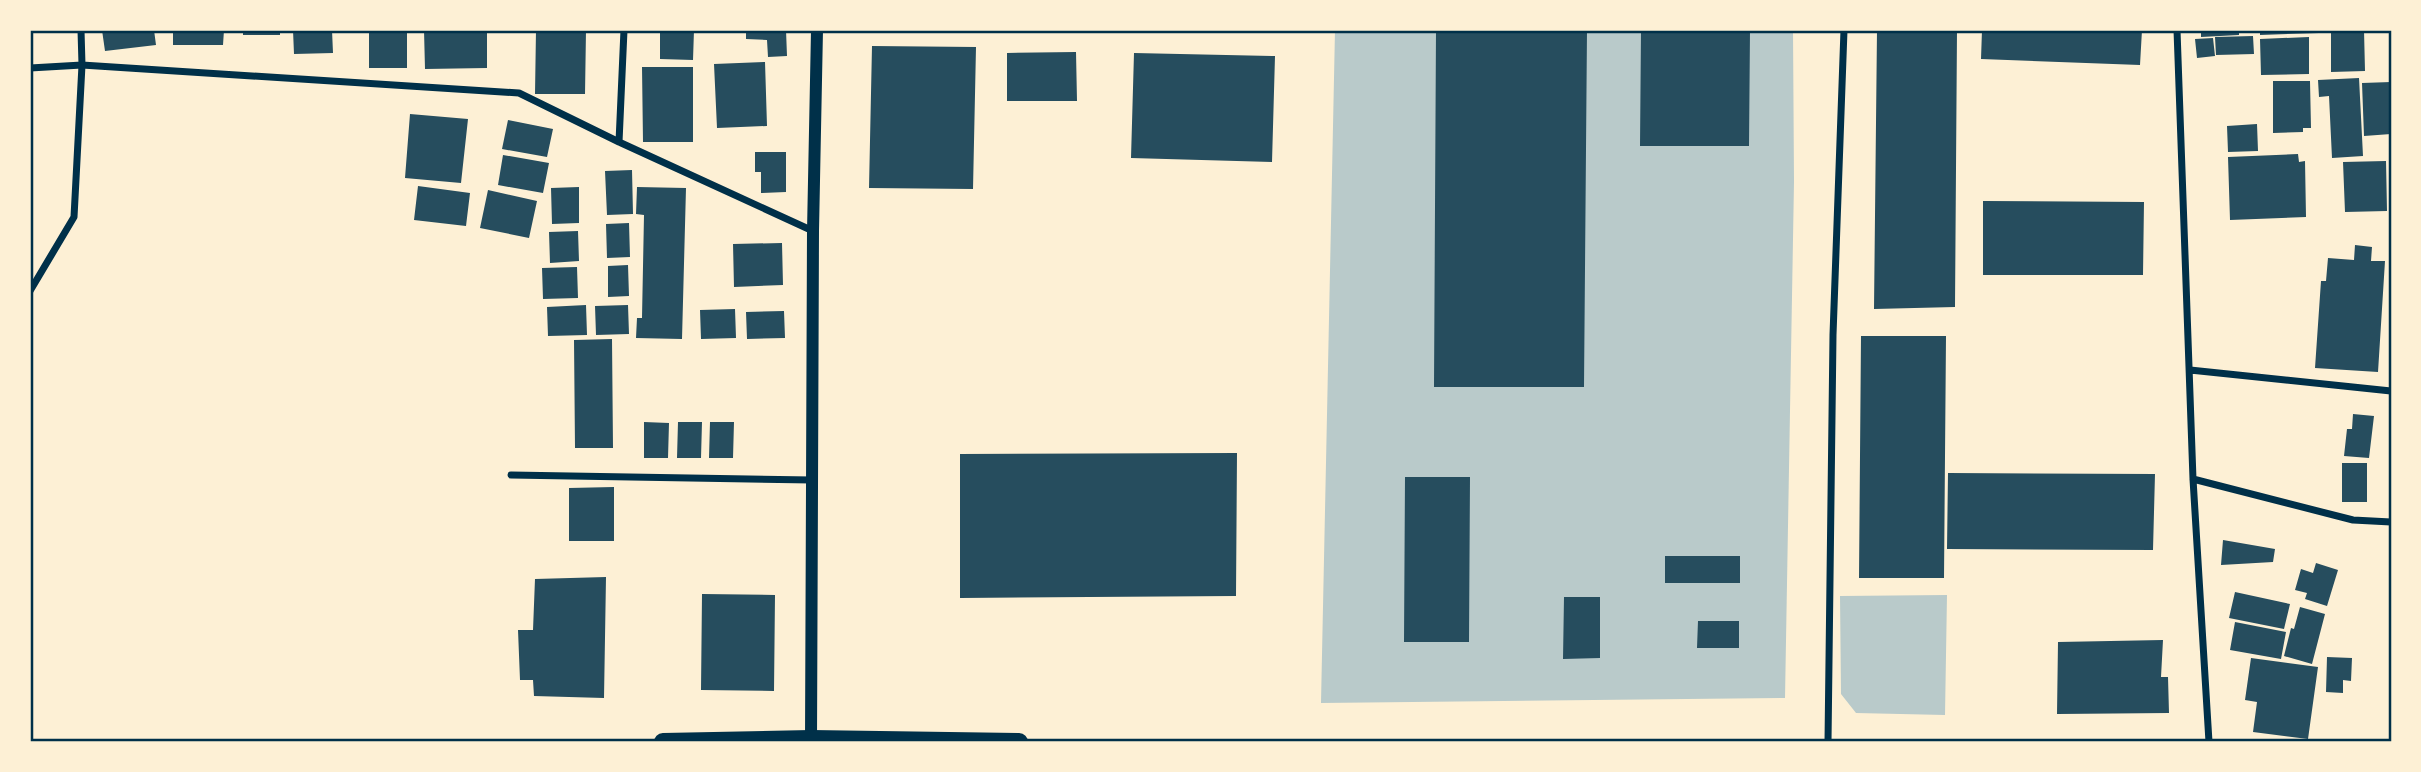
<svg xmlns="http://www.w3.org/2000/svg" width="2421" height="772" font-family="Raleway,sans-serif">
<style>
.green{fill:#b9caca}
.building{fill:#264d5e}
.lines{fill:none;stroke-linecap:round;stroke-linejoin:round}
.minor{stroke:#003049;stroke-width:7}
.tertiary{stroke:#003049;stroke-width:12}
.primary{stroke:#003049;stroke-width:18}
.neatline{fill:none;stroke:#003049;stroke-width:2.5}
</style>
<rect width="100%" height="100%" fill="#fdf0d5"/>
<!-- green -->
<path class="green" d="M1335 30H1793L1794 182 1785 698 1321 703Z
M1947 595 1945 715 1856 713 1841 694 1840 596Z"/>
<!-- building -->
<path class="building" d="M102 30H154L156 45 105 51Z
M173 30H224L223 45H173Z
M243 30H280V35H243Z
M293 30H332L333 53 294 54Z
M369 30H407V68H369Z
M424 30H487V68L425 69Z
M536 30H586L585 94H535Z
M660 30H694L693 60 660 59Z
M746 30H786L787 56 768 57 767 40 746 39Z
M1436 30H1587L1584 387H1434Z
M1641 30H1750L1749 146H1640Z
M1877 30H1957L1955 307 1874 309Z
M1982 30H2142L2140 65 1981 59Z
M2201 30H2239V35L2201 37Z
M2260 30H2319V33L2260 35Z
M2331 30H2364L2365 71 2331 72Z
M2253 36 2254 54 2216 55 2215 37Z
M2309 37V74L2261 75 2260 39Z
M2213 38 2215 56 2197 58 2195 39Z
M872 46 976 47 973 189 869 188Z
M1076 52 1077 101H1007V53Z
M1134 53 1275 56 1272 162 1131 158Z
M765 62 767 126 717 128 714 64Z
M642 67H693V142H643Z
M2359 78 2363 156 2332 158 2329 96 2319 97 2318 80Z
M2273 81H2310L2311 128H2303V132L2273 133Z
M2391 82V134L2364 136 2362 83Z
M410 114 468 119 461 183 405 178Z
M508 120 553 129 547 157 502 149Z
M2257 124 2258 151 2228 152 2227 126Z
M755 152H786V192L761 193V172H755Z
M2298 154 2299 162 2305 161 2306 217 2230 220 2228 157Z
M503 155 549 163 543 193 498 185Z
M2386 161 2387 211 2345 212 2343 162Z
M632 170 633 214 607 215 605 171Z
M418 186 470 193 466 226 414 220Z
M579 187V223L552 224 551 188Z
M637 187 686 188 682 339 636 338 637 318H642L644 215 636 214Z
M488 190 537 201 529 238 480 228Z
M1983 201 2144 202 2143 275H1983Z
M629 223 630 257 607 258 606 224Z
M578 231 579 261 550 263 549 232Z
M782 243 783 285 734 287 733 244Z
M2355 245 2372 247 2371 261H2385L2378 372 2315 368 2321 281H2326L2328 258 2354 260Z
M628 265 629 296 608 297V266Z
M577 267 578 298 543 299 542 268Z
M586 305 587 335 548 336 547 307Z
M628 305 629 334 596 335 595 306Z
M735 309 736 338 701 339 700 310Z
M784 311 785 338 747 339 746 312Z
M1861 336H1946L1944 578H1859Z
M612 339 613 448H575L574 340Z
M2353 414 2374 416 2369 458 2344 456 2347 429H2352Z
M644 422 669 423 668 458H644Z
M678 422H702L701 458H677Z
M710 422H734L733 458H709Z
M1237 453 1236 596 960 598V454Z
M2342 463H2367V502H2342Z
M1948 473 2155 474 2153 550 1947 549Z
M1405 477H1470L1469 642H1404Z
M614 487V541H569V488Z
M2223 540 2275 549 2273 562 2221 565Z
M1665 556H1740V583H1665Z
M2316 563 2338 570 2327 606 2305 599 2307 593 2295 590 2301 569 2313 573Z
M606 577 604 698 534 696 533 680H520L518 630H533L535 579Z
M2235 592 2290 604 2284 629 2229 618Z
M702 594 775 595 774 691 701 690Z
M1564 597H1600V658L1563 659Z
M2300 607 2325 614 2312 664 2284 656 2291 628 2294 629Z
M1698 621H1739V648H1697Z
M2235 622 2286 632 2281 659 2230 650Z
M2163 640 2161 677H2168L2169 713 2057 714 2058 642Z
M2327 657 2352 658 2351 681 2343 680V693L2326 692Z
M2251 658 2318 667 2308 739 2253 732 2257 702 2245 700Z"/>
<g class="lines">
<!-- minor -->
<path class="minor" d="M2177 30 2193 479 2209 742
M30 68 82 65 519 93 619 142 813 231
M619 142 624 30
M30 291 74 217 82 65 81 30
M2190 370 2391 391
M511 475 812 480
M2193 479 2353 520 2391 522
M1828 742 1833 335 1844 30"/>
<!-- tertiary -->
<path class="tertiary" d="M811 742 813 231 817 30"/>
<!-- primary -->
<path class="primary" d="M663 742 811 739 1019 742"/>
</g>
<!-- border -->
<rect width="2421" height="772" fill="none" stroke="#fdf0d5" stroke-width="63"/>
<rect x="32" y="32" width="2358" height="708" class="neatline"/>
</svg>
